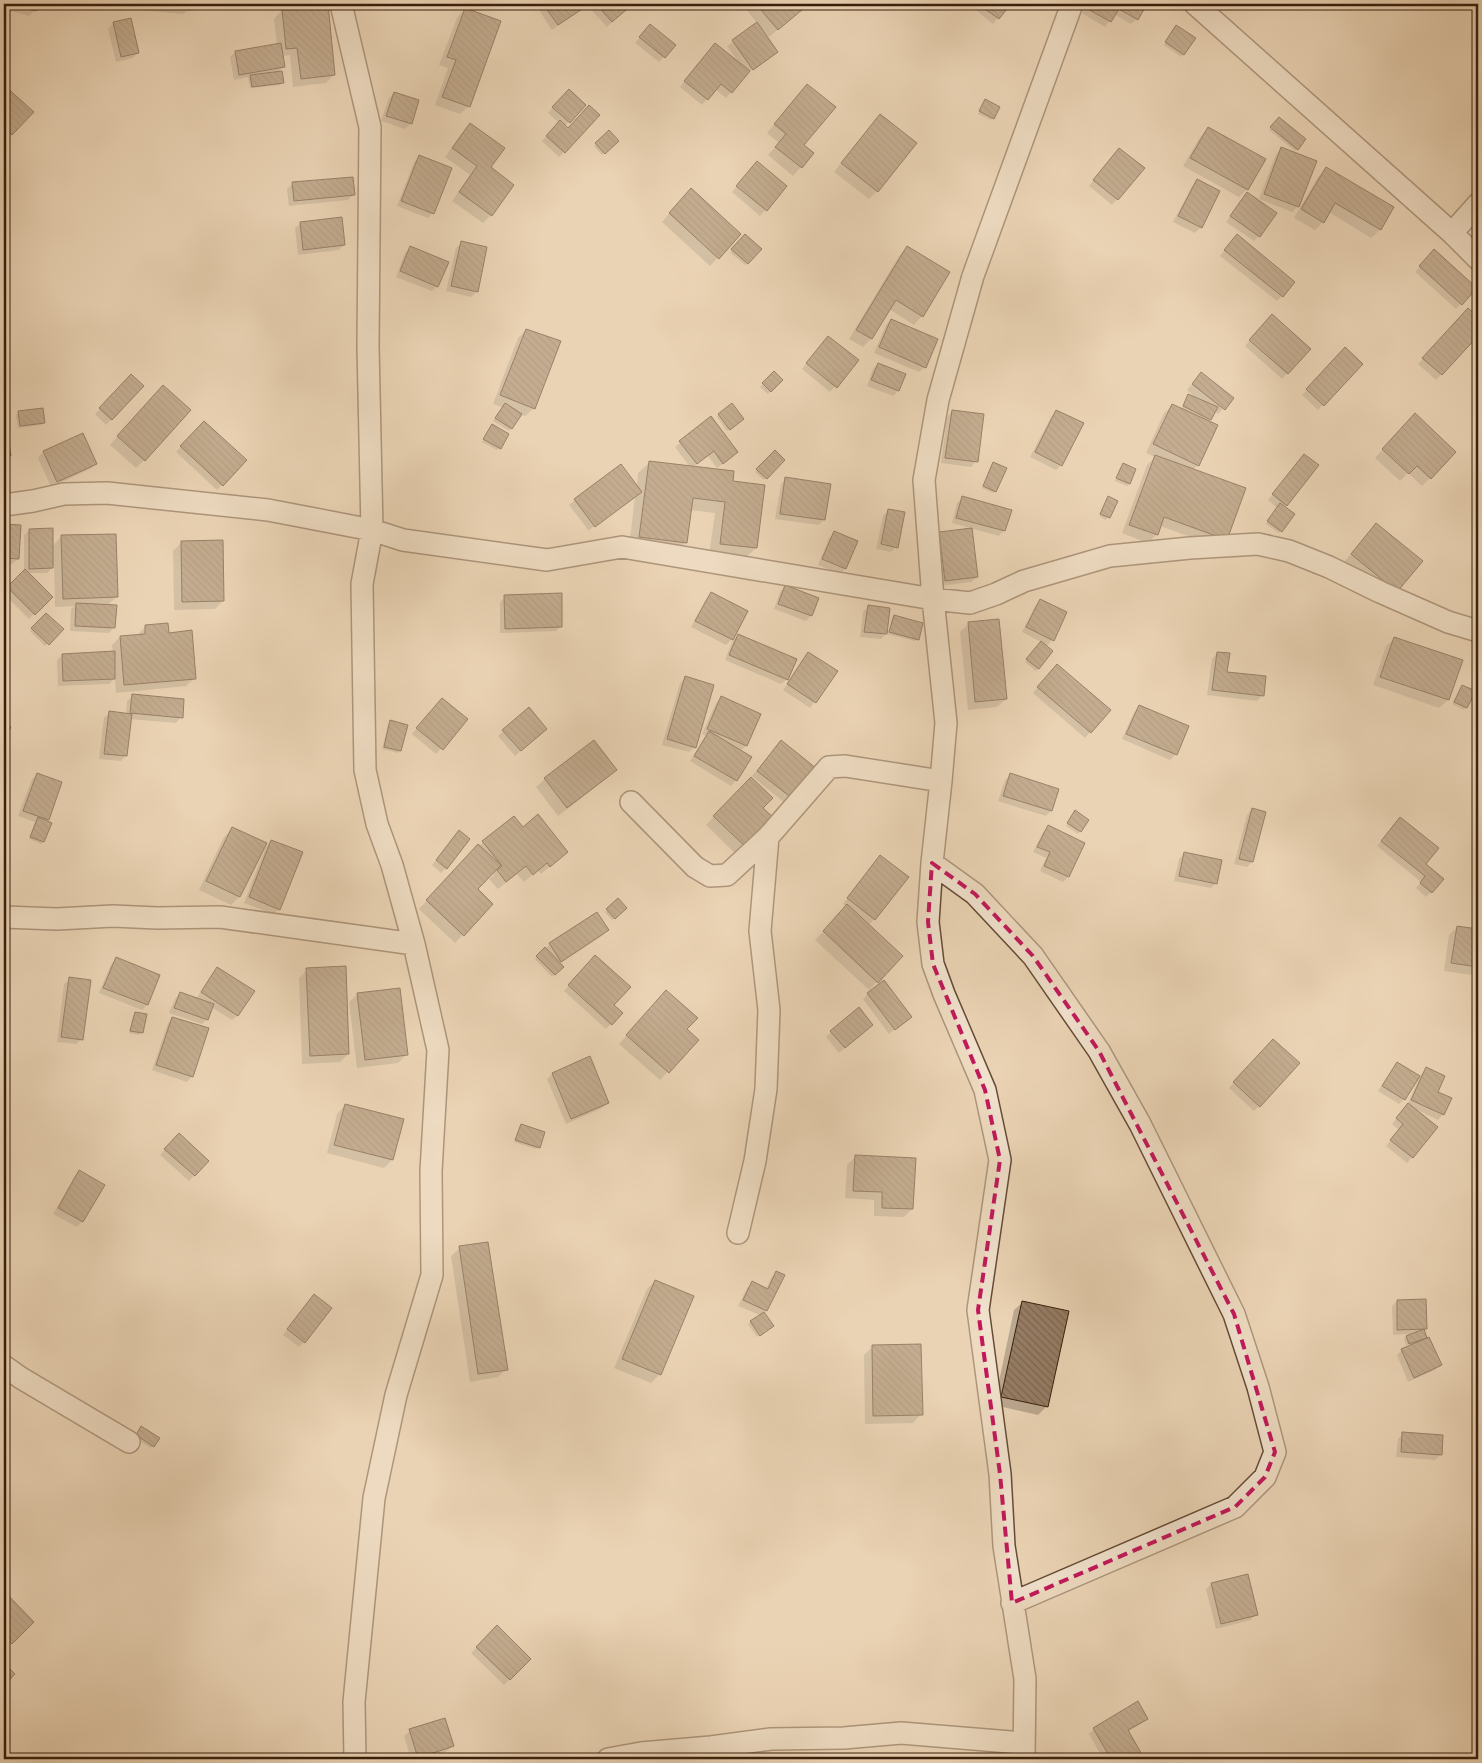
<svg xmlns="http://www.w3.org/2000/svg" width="1482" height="1763" font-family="Alegreya,serif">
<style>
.shadow{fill:#0003}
.building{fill:url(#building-back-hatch);stroke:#391e0b}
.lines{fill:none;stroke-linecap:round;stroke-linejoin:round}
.minor-casing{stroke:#654b35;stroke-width:24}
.minor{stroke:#f1e2ce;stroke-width:21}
.marked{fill:none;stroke:#c2185b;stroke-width:4;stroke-dasharray:10 6;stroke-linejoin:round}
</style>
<defs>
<pattern id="building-back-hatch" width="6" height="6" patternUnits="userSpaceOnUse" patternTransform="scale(1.25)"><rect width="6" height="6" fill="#957c63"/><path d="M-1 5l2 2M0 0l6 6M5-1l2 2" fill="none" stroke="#7b6550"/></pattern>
</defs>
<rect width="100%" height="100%" fill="#ead3b4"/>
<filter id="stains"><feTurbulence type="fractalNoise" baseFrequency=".004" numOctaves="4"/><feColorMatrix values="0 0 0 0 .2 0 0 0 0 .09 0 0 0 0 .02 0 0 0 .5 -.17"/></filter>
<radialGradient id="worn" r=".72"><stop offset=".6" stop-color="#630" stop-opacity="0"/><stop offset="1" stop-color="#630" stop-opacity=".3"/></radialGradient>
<!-- shadow -->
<path class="shadow" d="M13 4H36L35 10 29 16 11 11Z
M129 4H189V9L183 14 129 9Z
M535 4H631L607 27 587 5 552 30Z
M749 4H808L769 37 765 33 764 34 776 52 771 57 746 74 726 98 715 89 702 105 680 87 710 50 739 63 727 46 758 24 745 8Z
M983 4H1009L993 24 977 11Z
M1088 4H1146L1137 19 1131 24 1114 14 1105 27 1082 13Z
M465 9 469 106 460 114 435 105 448 68 439 65 457 18Z
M282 10 334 75 326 83 293 87 290 55 282 56 283 67 277 73 282 82 280 85 250 88 248 77 234 80 230 57 235 52 277 45 274 19Z
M130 19 138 52 133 58 116 62 108 29 113 23Z
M1174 29 1194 39 1181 57 1164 45Z
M645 31 674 45 659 62 635 43Z
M4 86 32 112 6 139 4 137Z
M394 93 418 100 410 124 405 129 381 121 389 98Z
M799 94 803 145 813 153 793 176 768 155 779 143 767 133Z
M564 95 585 105 565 126 564 152 559 157 542 141 559 123 548 113Z
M985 101 993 118 991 120 978 114Z
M1279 118 1297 149 1295 151 1269 130Z
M872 124 877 191 869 199 834 172Z
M470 125 489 168 491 215 483 223 452 201 470 175 445 157 462 133Z
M1208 128 1247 189 1239 197 1183 166 1200 137Z
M609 132 618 141 602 155 594 146Z
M1282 149 1298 206 1292 212 1259 199 1276 154Z
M1114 155 1143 168 1112 205 1089 186Z
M420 156 433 213 428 218 397 206 414 162Z
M752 168 786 187 760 216 732 192Z
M1326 169 1393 208 1380 230 1371 238 1329 212 1323 222 1315 230 1294 218 1318 177Z
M1198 181 1218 191 1201 227 1195 233 1173 222 1192 186Z
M292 184 353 195 348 200 289 206 287 189Z
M1247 193 1259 236 1254 241 1226 222Z
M683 198 739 234 710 266 662 222Z
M301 223 344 245 339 250 298 255 295 228Z
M745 235 760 249 745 265 730 252Z
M1232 241 1282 296 1277 301 1220 256Z
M461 243 476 292 471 297 446 291 456 248Z
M907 247 922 316 914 325 889 309 871 339 863 347 849 339 899 256Z
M410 248 437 286 432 291 396 277 405 253Z
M1429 256 1461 304 1456 309 1415 272Z
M1468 310 1478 319V342L1474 338 1436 380 1418 364Z
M891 320 925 367 919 372 874 353 886 325Z
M1267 321 1309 349 1282 379 1245 346Z
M526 330 534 408 525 416 520 414 509 431 493 421 502 407 493 404 518 338Z
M823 342 857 360 830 392 802 369Z
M1345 349 1362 364 1318 410 1302 395Z
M878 364 904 375 898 391 893 396 867 386 873 369Z
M774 373 781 380 768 394 760 387Z
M1201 373 1233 398 1218 414 1214 411 1208 422 1198 465 1193 470 1244 489 1218 547 1160 526 1156 535 1148 543 1122 533 1147 465 1155 457 1146 453 1164 413 1173 405 1181 409 1189 395 1197 399 1187 390Z
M131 376 142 386 106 425 95 414Z
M163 386 144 460 136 468 110 445Z
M4 411 10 456 4 461Z
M952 411 976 461 971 467 941 463 947 417Z
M1056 411 1061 465 1056 470 1030 457 1051 417Z
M18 413 43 423 41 425 18 428 16 415Z
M719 414 740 421 727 431 717 417Z
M711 418 732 457 717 468 708 456 693 467 731 482 756 548 744 559 709 555 715 513 690 510 686 542 675 553 629 548 635 496 589 530V531L569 505 575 500 637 488 638 473 650 462 690 467 675 447Z
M204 423 245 461 217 490 176 452Z
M1407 423 1430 478 1422 486 1408 473 1400 481 1375 458Z
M492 426 500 448 497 450 482 442Z
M82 435 95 464 90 469 51 487 38 458 43 452Z
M775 451 784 460 764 480 755 472Z
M1478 453V466L1474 458Z
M1304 455 1286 505 1284 508 1281 531 1279 533 1266 524 1277 508 1268 500Z
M1123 465 1129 484 1127 486 1115 481Z
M991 466 995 491 993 493 982 488Z
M786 478 824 520 819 525 775 519 781 484Z
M963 498 1004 530 999 536 952 523 957 503Z
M1106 500 1116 501 1106 520 1099 516Z
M888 510 896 547 891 552 876 549 883 516Z
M1376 524 1421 561 1388 600 1344 562Z
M5 525 18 559 12 564H4V527Z
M30 530 52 546 61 537 116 597 107 606 114 627 109 633 70 631 71 609 74 606 55 607 54 566 47 573H27L51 597 29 619 4 594V591L24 571V535Z
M834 533 845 569 840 574 818 565 829 538Z
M940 533 977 577 971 582 940 586 934 538Z
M181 543 223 601 215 609 174 610 173 551Z
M1478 568V589L1472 574Z
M786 586 811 615 806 621 774 609 780 592Z
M711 593 746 611 732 639 726 645 691 627 706 599Z
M505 597 561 626 556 631 500 633V602Z
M1040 600 1052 640 1046 647 1052 651 1036 671 1025 662 1041 642 1022 632 1035 606Z
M869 606 889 609 886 634 881 639 860 637 863 612Z
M46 614 62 629 45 646 30 631Z
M894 616 918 639 915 641 888 634 892 618Z
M969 623 1006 699 997 707 968 710 960 632Z
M145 627 167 634 195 678 186 686 116 693 115 678 109 684 58 686 57 660 63 655 113 653 112 645 120 637 137 635Z
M739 635 787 679 781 684 725 660 733 640Z
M1395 638 1461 661 1448 700 1439 708 1373 685 1386 646Z
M1217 653 1226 673 1262 696 1257 701 1207 695 1212 659Z
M809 654 836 672 810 708 783 690Z
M1052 671 1109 710 1085 738 1033 693Z
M685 678 695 747 689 752 662 745 680 683Z
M1462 686 1466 708 1464 710 1452 704Z
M133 696 181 717 176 723 130 719 126 755 121 761 99 759 104 718 110 712 126 714 127 701Z
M721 698 759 714 746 746 740 751 736 780 731 786 690 761 706 736 702 734 716 703Z
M437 705 466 720 436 754 412 734Z
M1139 706 1176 754 1170 760 1122 739 1134 712Z
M390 722 400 751 398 753 382 749 388 724Z
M503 731 540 734 515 756 498 736Z
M594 741 616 769 607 778 558 816 536 787 545 779Z
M776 747 792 799 786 804 752 776Z
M37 774 48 819 45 822 43 842 41 844 29 839 35 822 18 816 32 779Z
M1010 775 1058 790 1051 811 1046 816 998 801 1005 780Z
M751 779 761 808 740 858 706 825Z
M1252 809V862L1247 867 1234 864 1247 815Z
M1073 814 1080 831 1078 834 1066 826Z
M1395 824 1424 864 1431 892 1426 897 1416 888 1421 882 1377 846Z
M1048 827 1083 843 1068 877 1063 882 1040 871 1046 858 1033 852 1043 832Z
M233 828 239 897 231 905 199 890 224 837Z
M523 829 567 852 541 874 538 870 524 882 517 874 498 889 489 879 494 875 492 872 476 890 491 904 455 943 419 909 483 842Z
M454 837 446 868 441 873 432 865Z
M271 841 279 909 274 914 244 903 266 847Z
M1184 854 1216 883 1211 888 1174 881 1179 859Z
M875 862 874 919 868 926 901 956 869 990 815 940 847 907 843 904Z
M618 900 625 908 612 920 605 912Z
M1457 927 1478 930V976L1444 971 1449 935Z
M607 930 602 936 559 964 562 967 552 977 535 959 550 944Z
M116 959 159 976 147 1005 142 1010 99 993 111 964Z
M590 962 613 1006 621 1013 606 1029 564 991Z
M217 968 238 1015 232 1020 211 1007 207 1019 202 1024 169 1013 175 999 180 993 196 999 212 974Z
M307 970 348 1054 340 1062 302 1064 299 978Z
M70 979 82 1039 76 1044 57 1042 64 984Z
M358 994 407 1054 398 1063 357 1068 349 1002Z
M868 994 910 1017 889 1034 863 999Z
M658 1000 697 1040 660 1080 619 1044Z
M135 1013 141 1033 139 1035 129 1033 133 1016Z
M173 1018 192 1076 187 1082 152 1070 168 1023Z
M867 1030 839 1053 826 1037 831 1032Z
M1268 1045 1259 1106 1254 1111 1229 1088Z
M1397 1063 1419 1077 1426 1069 1443 1114 1438 1120 1415 1109 1436 1128 1407 1163 1386 1146 1399 1130 1392 1124 1407 1106 1419 1078 1418 1077 1404 1099 1399 1104 1378 1091 1392 1069Z
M552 1074 608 1102 602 1108 566 1124 547 1079Z
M345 1105 392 1160 384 1168 327 1153 337 1114Z
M521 1126 538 1147 536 1149 514 1142Z
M173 1140 207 1161 189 1181 160 1155Z
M855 1157 912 1209 904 1217 874 1216V1200L845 1198 847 1165Z
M79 1172 103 1185 82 1222 77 1227 53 1214 74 1177Z
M460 1248 506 1369 498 1377 470 1382 451 1256Z
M776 1273 766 1310 763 1313 770 1328 757 1337 748 1324 760 1315 738 1306 747 1288 752 1283 766 1289 771 1278Z
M655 1281 692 1296 659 1375 651 1383 614 1368 647 1289Z
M309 1301 304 1342 299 1347 283 1335Z
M1397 1301 1425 1329 1423 1331 1425 1337 1421 1342 1440 1365 1435 1370 1408 1382 1397 1355 1402 1350 1415 1344 1414 1343 1406 1345 1404 1339 1409 1334 1393 1335 1392 1306Z
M1023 1302 1047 1406 1038 1415 994 1405 1014 1310Z
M872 1347 921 1414 913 1423 865 1424 864 1355Z
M139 1430 153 1446 151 1448 134 1438Z
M1403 1434 1440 1455 1435 1460 1396 1457 1398 1439Z
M1211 1584 1256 1614 1251 1620 1216 1629 1206 1589Z
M4 1593 32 1622 6 1648 4 1646Z
M497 1627 530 1659 504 1685 471 1653Z
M1147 1718 1141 1724 1127 1732 1143 1758 1141 1759H1103L1089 1734 1094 1729Z
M410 1731 453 1746 447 1751 422 1759H411L404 1736Z"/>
<!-- building -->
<path class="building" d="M16 4H38L36 11 15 6Z
M133 4H190V10Z
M328 4 335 75 301 79 297 48 286 49 282 9Z
M543 4H590L558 25Z
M596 4H633L612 22Z
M756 4H809L778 30Z
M983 4H1011L999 19 981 6Z
M1089 4H1147L1138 20 1119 9 1111 22 1086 8Z
M465 8 501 21 470 107 442 97 456 60 447 57Z
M131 18 139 53 121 57 113 22Z
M757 22 778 52 753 70 732 40Z
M650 24 676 45 665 58 639 37Z
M1176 25 1196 38 1184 55 1165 42Z
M281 43 285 67 239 75 235 51Z
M715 43 750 71 732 93 721 84 708 100 684 81Z
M282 71 284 83 252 87 250 75Z
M807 84 836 107 804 145 814 153 802 168 775 147 786 134 774 124Z
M4 85 34 112 12 135 4 127Z
M569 89 586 105 570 123 552 107Z
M394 92 419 100 412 124 386 116Z
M985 99 1000 107 994 119 979 111Z
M589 105 600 115 565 153 546 136 560 120 568 128Z
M880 114 917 143 878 192 841 163Z
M1279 117 1306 139 1298 150 1270 127Z
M470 123 505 148 491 167 514 185 492 216 459 192 477 166 452 148Z
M1208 127 1266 159 1248 190 1190 158Z
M609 130 619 141 605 154 595 143Z
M1281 147 1317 161 1299 207 1264 194Z
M1119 148 1145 168 1118 200 1093 180Z
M419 155 452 168 434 214 401 201Z
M757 161 787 186 767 211 736 186Z
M1326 167 1394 207 1381 230 1335 203 1324 223 1301 209Z
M353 177 355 195 294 201 292 182Z
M1197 179 1220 191 1202 228 1178 216Z
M691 188 741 234 719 259 669 213Z
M1247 192 1277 213 1260 237 1230 216Z
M342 217 345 245 303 250 300 222Z
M745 234 762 249 748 264 731 249Z
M1237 234 1295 282 1283 297 1224 250Z
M461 241 487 247 478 292 451 286Z
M410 246 449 262 438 287 400 271Z
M907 246 950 272 923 317 896 300 872 339 856 330Z
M1434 249 1477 288 1462 305 1419 266Z
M1468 308 1478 317V336L1442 375 1422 358Z
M1272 314 1311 349 1288 374 1249 340Z
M891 319 938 339 926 368 879 347Z
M526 329 561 341 535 409 500 395Z
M828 336 859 360 837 388 806 363Z
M1345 347 1363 364 1324 406 1306 389Z
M878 363 906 374 899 391 871 380Z
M774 371 783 380 771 392 762 383Z
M1201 372 1234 398 1225 410 1192 384Z
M131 374 144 386 112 420 99 408Z
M163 385 191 410 145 461 117 436Z
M1188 394 1218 407 1211 420 1183 406Z
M505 403 522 414 512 429 495 418Z
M732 403 744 419 730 430 718 414Z
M1172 404 1218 425 1199 466 1153 444Z
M43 408 45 423 20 426 18 411Z
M4 410 11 456 4 457Z
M952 410 984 414 978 462 945 458Z
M1056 410 1084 423 1062 466 1035 452Z
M1415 413 1456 452 1431 479 1417 466 1409 474 1382 449Z
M711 416 738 452 723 464 714 451 697 464 679 441Z
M204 421 247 460 223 486 180 446Z
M492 424 509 434 501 449 483 439Z
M83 433 97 464 57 482 43 451Z
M775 450 785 460 767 479 756 469Z
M1304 454 1319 465 1287 506 1272 494Z
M1155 455 1246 488 1227 540 1164 517 1158 535 1129 525Z
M649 461 734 471 733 481 765 485 757 548 720 544 725 502 693 498 687 543 639 537Z
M993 462 1007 468 996 492 983 486Z
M1123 463 1136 469 1130 484 1116 478Z
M621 464 642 492 595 527 574 499Z
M785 477 831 484 825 520 780 514Z
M962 496 1012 510 1005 531 956 518Z
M1108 496 1118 501 1110 518 1100 514Z
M1280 503 1295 514 1282 532 1267 521Z
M888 509 905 512 898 548 881 544Z
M1376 523 1423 561 1397 592 1351 554Z
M5 524 21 525 19 559 4 558Z
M53 528V568L29 569V529Z
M972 528 978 577 945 581 939 532Z
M834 531 858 541 846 569 822 559Z
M116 534 118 597 63 599 61 535Z
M223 540 224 601 182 602 181 541Z
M4 567 9 569 4 582Z
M25 569 53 597 35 615 7 587Z
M785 585 819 598 812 616 778 604Z
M711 592 748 611 733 640 695 621Z
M562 593V627L505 629 504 595Z
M1040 599 1067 612 1054 641 1026 627Z
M76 603 117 605 115 628 75 626Z
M868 605 890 608 887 634 864 632Z
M46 613 64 629 49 645 31 628Z
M894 615 923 623 919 640 889 632Z
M999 619 1007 699 975 702 968 622Z
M168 623 169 633 192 630 196 679 124 685 120 636 145 634V625Z
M738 634 797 659 788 680 729 655Z
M1394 637 1463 660 1449 700 1380 677Z
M1041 641 1053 651 1039 669 1026 659Z
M115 651V679L63 681 62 654Z
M808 652 838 671 816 703 787 684Z
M1217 652 1230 653 1227 672 1266 676 1264 696 1212 690Z
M1057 664 1111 710 1091 733 1037 687Z
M685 676 714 685 696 748 667 739Z
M1462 685 1476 691 1467 708 1454 702Z
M132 694 184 699 183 718 130 713Z
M721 696 761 714 747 746 707 729Z
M442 698 468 719 443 750 416 728Z
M1139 705 1189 726 1177 755 1126 734Z
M529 707 547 729 521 751 502 730Z
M109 711 132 714 127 756 104 754Z
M4 717 11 728 4 732Z
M390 720 408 725 401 751 384 747Z
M709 731 752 757 737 781 694 756Z
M594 740 617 770 567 808 544 778Z
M781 740 817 769 793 799 757 771Z
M37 773 62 782 49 820 23 811Z
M1010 773 1059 789 1052 811 1003 796Z
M751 777 773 798 763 808 777 821 749 850 713 816Z
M1252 808 1266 812 1253 862 1239 859Z
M1075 810 1089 820 1081 832 1067 823Z
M538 814 568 852 550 867 547 863 533 875 526 866 506 882 497 870 502 866 482 841 514 816 523 827Z
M38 817 52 823 44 842 30 837Z
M1400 817 1439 848 1426 864 1444 879 1432 893 1420 883 1425 876 1381 841Z
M1048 825 1085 843 1069 877 1044 866 1050 852 1037 847Z
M232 827 267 843 240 897 206 881Z
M459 830 470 839 447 869 436 860Z
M271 840 303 852 280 910 249 897Z
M478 844 501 865 478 889 493 904 464 936 426 900Z
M1184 852 1222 860 1217 884 1179 876Z
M880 855 909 877 875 920 847 898Z
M618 898 627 908 615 919 606 909Z
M847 904 903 956 878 983 823 931Z
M597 912 609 930 561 962 549 943Z
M1457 926 1478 929V967L1451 963Z
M545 947 564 967 555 975 536 956Z
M595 955 631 987 614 1005 623 1013 612 1025 568 985Z
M116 957 160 975 148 1005 103 988Z
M346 966 349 1054 310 1056 306 968Z
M217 967 255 991 238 1016 201 992Z
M69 977 91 980 83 1040 61 1037Z
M884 980 912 1017 895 1030 867 993Z
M400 988 408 1055 365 1060 357 993Z
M666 990 698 1018 687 1029 699 1040 669 1073 626 1035Z
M180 992 214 1004 208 1020 174 1008Z
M859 1007 873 1025 845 1048 830 1031Z
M135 1012 147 1014 143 1033 130 1031Z
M172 1017 209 1028 193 1077 156 1065Z
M1273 1039 1300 1063 1260 1107 1233 1082Z
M590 1056 609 1103 571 1119 552 1073Z
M1397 1062 1420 1076 1405 1100 1382 1086Z
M1426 1067 1445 1076 1438 1092 1452 1098 1444 1115 1411 1100Z
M1408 1103 1438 1127 1413 1158 1390 1140 1403 1124 1396 1118Z
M345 1104 404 1119 393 1160 334 1145Z
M521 1124 545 1132 540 1148 515 1140Z
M179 1133 209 1161 195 1176 164 1149Z
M855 1155 916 1158 913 1209 882 1208V1192L853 1191Z
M79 1170 105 1185 83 1222 58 1208Z
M488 1242 508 1370 478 1374 459 1246Z
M776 1271 785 1275 767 1311 743 1300 752 1281 768 1289Z
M655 1280 694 1296 661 1375 622 1359Z
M314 1294 332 1308 305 1343 287 1329Z
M1426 1299 1427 1329 1397 1330V1300Z
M1022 1301 1069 1311 1048 1407 1001 1397Z
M764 1312 774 1326 760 1336 750 1321Z
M1424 1329 1427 1338 1409 1344 1406 1336Z
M1429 1337 1442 1365 1414 1378 1401 1349Z
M921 1344 923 1415 873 1416 872 1345Z
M141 1426 160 1438 154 1447 136 1435Z
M1402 1432 1443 1435 1442 1455 1401 1452Z
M1248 1574 1258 1615 1221 1624 1211 1583Z
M4 1591 34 1622 12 1644 4 1636Z
M497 1625 531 1659 510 1680 476 1647Z
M4 1663 15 1674 4 1686Z
M1138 1701 1148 1719 1128 1730 1144 1758 1111 1759 1093 1728Z
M445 1718 454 1746 418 1758 409 1729Z"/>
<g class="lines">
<defs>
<path id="minor" d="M341 4 370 127 368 346 372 530 362 584 365 770 377 824 392 865 414 944 438 1050 431 1171 432 1275 396 1395 374 1498 354 1702 355 1759
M1195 4 1452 233 1478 259
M1452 233 1478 204
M4 505 33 501 64 494 107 493 268 510 372 530 403 540 547 560 622 547 933 599 970 603 996 594 1024 581 1110 556 1190 548 1258 544 1289 551 1329 567 1380 592 1448 622 1478 631
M631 802 695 867 710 876 727 875 768 837 829 767 845 766 941 781
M932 863 975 894 1033 956 1099 1051 1140 1124 1234 1314 1258 1387 1275 1452 1265 1477 1235 1507 1012 1603
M4 917 57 919 113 916 157 918 220 917 414 944
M738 1233 755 1161 766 1089 769 1010 760 931 768 837
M4 1366 21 1378 129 1442
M608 1759 641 1753 711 1747 771 1739 844 1738 901 1733 1023 1743
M1024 1759 1025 1679 1004 1546 1000 1474 978 1310 1000 1160 985 1090 944 994 933 964 928 922 932 863 941 781 946 723 933 599 924 480 938 400 973 276 1072 4"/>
</defs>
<!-- minor casing -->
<use href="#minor" class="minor-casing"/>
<!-- minor -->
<use href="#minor" class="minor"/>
</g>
<!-- marked area -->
<path d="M0 0H1482V1763H0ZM932 863 975 894 1033 956 1099 1051 1234 1314 1275 1452 1265 1477 1235 1507 1012 1603 1000 1474 978 1310 1000 1160 985 1090 933 964 928 922Z" fill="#ead3b4" fill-opacity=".55" fill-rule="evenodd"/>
<path class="marked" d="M932 863 975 894 1033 956 1099 1051 1234 1314 1275 1452 1265 1477 1235 1507 1012 1603 1000 1474 978 1310 1000 1160 985 1090 933 964 928 922Z"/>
<!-- margin -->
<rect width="1482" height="1763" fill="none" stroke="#ead3b4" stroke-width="20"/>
<rect x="5" y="5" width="1472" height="1753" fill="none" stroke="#391e0b" stroke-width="2.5"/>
<rect x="10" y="10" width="1462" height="1743" fill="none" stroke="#391e0b"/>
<rect width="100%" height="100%" filter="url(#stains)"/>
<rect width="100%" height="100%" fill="url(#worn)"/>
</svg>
